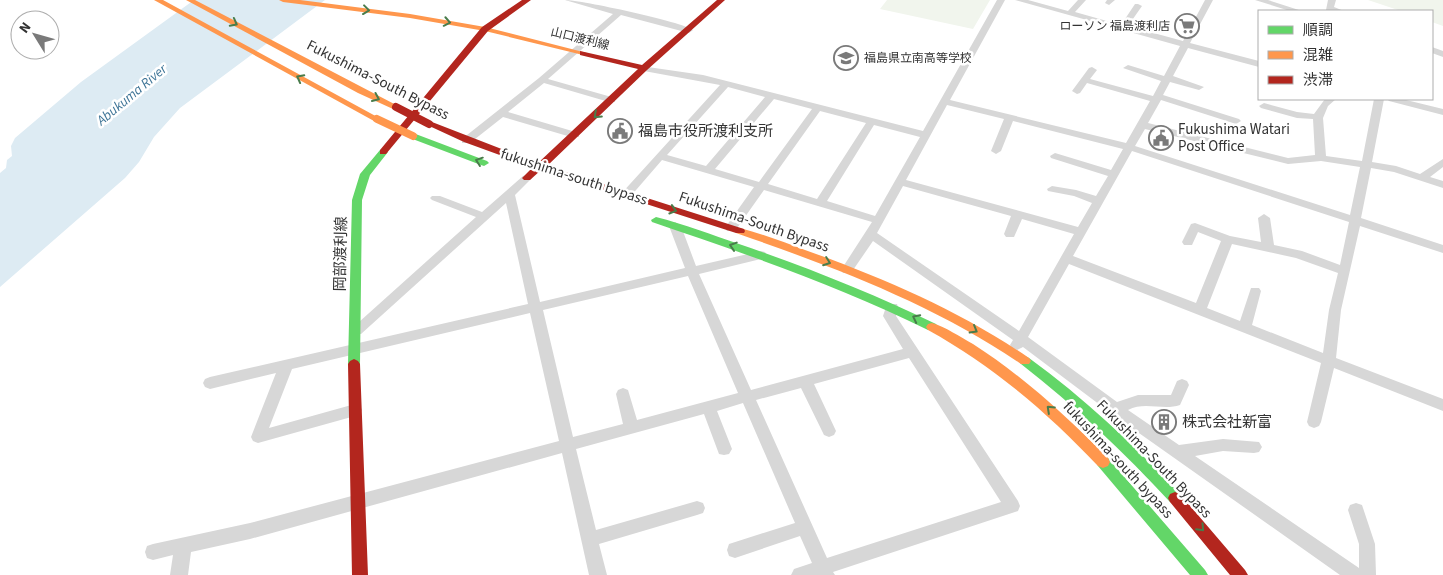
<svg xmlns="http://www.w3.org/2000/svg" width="1443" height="575" font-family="'Source Sans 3','Noto Sans JP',sans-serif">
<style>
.green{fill:#f1f5ed}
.water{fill:#ddebf3}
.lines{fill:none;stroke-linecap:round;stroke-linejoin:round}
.street{fill:#d7d7d7;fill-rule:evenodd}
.fast{fill:#63d668;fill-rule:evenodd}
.slow{fill:#ff974d;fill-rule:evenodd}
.jam{fill:#b3261e;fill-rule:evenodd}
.slow-bridge{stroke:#ff974d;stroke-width:8}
.jam-bridge{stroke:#b3261e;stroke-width:8}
.oneway{stroke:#497c4b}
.labels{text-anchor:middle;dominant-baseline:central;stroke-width:5;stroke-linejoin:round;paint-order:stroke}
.far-poi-label{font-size:12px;fill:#333;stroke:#fff;text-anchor:end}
.far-street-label{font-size:12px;fill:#333;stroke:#fff}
.far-water-label{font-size:14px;font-style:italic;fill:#3f7597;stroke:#fff}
.street-label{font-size:15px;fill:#333;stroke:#fff}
.poi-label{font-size:15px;fill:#333;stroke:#fff;text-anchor:start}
</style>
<rect width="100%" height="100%" fill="#fff"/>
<!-- green -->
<path class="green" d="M887 0H990L973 29 880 9Z
M1368 0H1443V26L1432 22V11H1401Z"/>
<!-- water -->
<path class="water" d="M194 0H325L180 108 154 137 139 162 125 178 0 287V173L6 168 7 160 12 156 11 146 15 138 81 82Z"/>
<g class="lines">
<!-- street -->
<path class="street" d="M565 0C581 0 683 22 693 30L689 33 621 15 548 79 615 98V102H609L544 83 508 112 579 133V137H571L503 117 470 143H462V139L539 78 613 14Z
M997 0H1005L950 100 1126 143 1150 101 1087 83 1080 93 1077 94 1072 91 1089 68 1092 67 1097 70 1090 79 1153 96 1161 81 1123 68 1128 65 1164 76 1180 46 1015 0H1028L1068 11 1078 0H1086L1075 12 1121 25 1135 4H1138L1142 6 1128 26 1183 41 1205 0H1213L1190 43 1259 61V67L1188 48 1173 76 1204 87 1199 90 1170 82 1163 95 1239 119 1241 121 1236 124 1233 123 1161 100 1148 123 1288 158 1315 155 1313 119 1297 118 1261 108 1259 106 1264 103 1297 112 1314 114 1325 99H1336L1328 106 1323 118 1326 156 1362 161 1374 99H1384L1372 162 1396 166 1420 174 1443 159V167L1430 177 1443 181V188L1394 172 1371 168 1361 218 1443 245V253L1360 226 1341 310 1336 358 1443 399V411L1334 368 1321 422 1319 426 1314 428 1309 426 1307 422 1321 363 1069 264 1028 337 1117 402 1138 395H1171L1177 381 1182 379 1187 381 1189 385 1180 405C1163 411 1145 401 1128 410L1179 445 1223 439 1259 442 1262 447 1259 452 1254 453 1223 451 1195 456 1359 568V544L1348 510 1350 505 1356 503 1362 505 1375 544 1376 575H1340L1112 414 1023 347 1017 350 1012 349 1010 345 1013 340 873 241 851 273H843L841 270 872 222 764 190 735 231H727L725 228 727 225 754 187 662 160 630 197H622L620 195 720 85 644 71 641 70V66L703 75 923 131ZM728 87 765 97 706 166 667 155ZM774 99 812 109 759 182 715 169ZM947 105 1004 119 991 151 996 154 1001 151 1013 121 1123 149 1111 170 1055 153 1050 156 1051 158 1108 176 1096 196 1076 190 1052 186 1047 189 1048 191 1074 196 1092 203 1078 227 906 180ZM820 111 866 123 817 199 768 184ZM874 125 920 137 875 216 827 201ZM1145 129 1288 164 1321 161 1360 167 1350 215 1135 146ZM1132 151 1349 222 1340 265 1302 251 1274 245 1270 218 1264 214 1258 218 1261 242 1230 236 1195 223 1191 224 1182 242 1184 245H1192L1198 232 1221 241 1196 303 1073 256ZM903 186 1011 216 1004 234 1006 237H1014L1022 219 1074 234 1019 331 877 233ZM1232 244 1296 258 1338 273 1329 310 1323 353 1252 325 1261 291 1259 288H1251L1240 321 1207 308Z
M1107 0H1115L1109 5 1105 3Z
M1255 0H1268L1302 11H1290Z
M1328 0H1336L1334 7 1344 11 1326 10Z
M1432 47 1443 51V57L1432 53Z
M1387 99H1402L1443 109V115L1389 101Z
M527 175 532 178 515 195 540 302 685 268 669 226 675 222 681 226 696 266 761 251 765 252 767 255 765 258 699 274 751 390 903 349 883 316 887 304H897L898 307 896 316 1018 501 1020 506 1018 511 833 572 835 575H791L794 569 812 563 800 536 735 558 729 556 727 550 729 544 795 523 743 403 717 411 732 449 729 454 724 455 719 454 704 414 576 449 596 530 697 501 703 503 705 508 703 513 697 515 599 544 607 575H589L562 453 250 539 191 552 188 575H170L173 555 153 560 147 558 145 552 147 546 153 544 250 523 559 441 530 313 292 369 269 428 355 404 360 406 362 410 360 414 355 416 258 443 253 441 251 437 276 373 210 389 205 387 203 383 205 379 210 377 528 304 506 203 361 334H351L349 331 476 217 432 200 430 198 432 196H440L482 212 523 176ZM688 276 738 393 637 420 628 390 623 388 618 390 616 394 623 424 573 437 543 310ZM909 358 1001 502 827 558 756 400 801 388 824 435 829 437 834 435 836 431 814 384Z"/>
<!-- fast -->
<path class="fast" d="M413 133 487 161 489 163 484 166 481 165 410 138 408 136Z
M383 149 388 152 370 175 362 200 360 364 358 367H350L348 364 352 200 360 174 380 150Z
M656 217C684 224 712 235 739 244 806 267 872 293 936 324L938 327 936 330H928C839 286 746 254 652 222L651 220Z
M1025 356 1029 358C1084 398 1133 444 1180 494L1182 498 1180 502 1175 504 1170 502C1124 452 1075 406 1021 364L1019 361 1021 358Z
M1103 456 1108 458 1205 570 1208 575H1190L1098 466 1096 462 1098 458Z"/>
<!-- slow -->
<path class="slow" d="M154 0H163L381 119 380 121H374Z
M186 0H195L400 107 399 109H393L358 93Z
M279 0H300L410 14 485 27 587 53 583 55 485 31 410 18 283 2Z
M740 228C762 234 784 242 805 250 884 278 960 311 1029 358L1031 361 1029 364H1021C933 304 836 268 736 233L735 231Z
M932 323C946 327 960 337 973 344 1023 376 1066 416 1108 458L1110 462 1108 466 1103 468 1098 466C1047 412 993 366 928 330L926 327 928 324Z"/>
<!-- jam -->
<path class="jam" d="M522 0H531L488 31 386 154H380V150L482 27Z
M717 0H725L647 70 547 166 744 229 745 231 744 233H736L541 170 530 180H524L522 178 533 167 464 142 425 124 426 122H432L538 163 638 69 580 55V51L642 65Z
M354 359 358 361 360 364 368 575H352L348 364 350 361Z
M1175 492 1180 494 1245 570 1248 575H1230L1170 502 1168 498 1170 494Z"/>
<!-- slow-bridge -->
<path class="slow-bridge" d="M377 119 413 136"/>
<!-- jam-bridge -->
<path class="jam-bridge" d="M396 107 429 124"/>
</g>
<!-- one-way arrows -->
<defs><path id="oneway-chevron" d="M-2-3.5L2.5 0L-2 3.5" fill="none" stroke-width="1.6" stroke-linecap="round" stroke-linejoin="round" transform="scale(1.25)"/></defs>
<g class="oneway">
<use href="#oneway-chevron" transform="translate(366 10) rotate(7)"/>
<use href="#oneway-chevron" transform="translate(447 22) rotate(11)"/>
<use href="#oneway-chevron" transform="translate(234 23) rotate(28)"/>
<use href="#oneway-chevron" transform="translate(300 78) rotate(-152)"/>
<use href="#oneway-chevron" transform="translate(376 98) rotate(24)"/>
<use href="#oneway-chevron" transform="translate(597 115) rotate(137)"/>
<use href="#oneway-chevron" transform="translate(479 161) rotate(-161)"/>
<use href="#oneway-chevron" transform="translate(673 210) rotate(17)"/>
<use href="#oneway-chevron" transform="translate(733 246) rotate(-162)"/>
<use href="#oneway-chevron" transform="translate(827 262) rotate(20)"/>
<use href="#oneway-chevron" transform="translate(916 318) rotate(-153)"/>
<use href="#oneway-chevron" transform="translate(974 330) rotate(30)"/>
<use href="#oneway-chevron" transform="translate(1050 409) rotate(-137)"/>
<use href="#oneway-chevron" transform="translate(1201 528) rotate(47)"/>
</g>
<!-- icons -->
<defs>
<symbol id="supermarket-ring" viewBox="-11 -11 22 22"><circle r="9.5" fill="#fff" stroke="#7a7a7a" stroke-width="1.5"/><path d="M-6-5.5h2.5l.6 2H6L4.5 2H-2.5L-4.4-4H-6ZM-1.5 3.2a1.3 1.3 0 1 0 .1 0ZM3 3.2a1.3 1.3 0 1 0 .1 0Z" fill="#7a7a7a"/></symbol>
<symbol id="school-ring" viewBox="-11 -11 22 22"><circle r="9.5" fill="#fff" stroke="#7a7a7a" stroke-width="1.5"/><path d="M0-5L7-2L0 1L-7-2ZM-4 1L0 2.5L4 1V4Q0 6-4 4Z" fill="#7a7a7a"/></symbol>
<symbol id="civic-ring" viewBox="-11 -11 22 22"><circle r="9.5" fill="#fff" stroke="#7a7a7a" stroke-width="1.5"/><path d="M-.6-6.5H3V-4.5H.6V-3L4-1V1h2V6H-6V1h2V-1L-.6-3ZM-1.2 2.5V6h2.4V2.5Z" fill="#7a7a7a"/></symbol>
<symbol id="building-ring" viewBox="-11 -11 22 22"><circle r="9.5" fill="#fff" stroke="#7a7a7a" stroke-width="1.5"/><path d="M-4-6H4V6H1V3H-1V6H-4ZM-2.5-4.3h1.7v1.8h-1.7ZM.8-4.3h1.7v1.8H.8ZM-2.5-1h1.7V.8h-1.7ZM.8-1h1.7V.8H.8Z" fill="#7a7a7a"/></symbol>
</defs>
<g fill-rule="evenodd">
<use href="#supermarket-ring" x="1173" y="12" width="28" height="28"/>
<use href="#school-ring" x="832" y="44" width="28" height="28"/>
<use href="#civic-ring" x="606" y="117" width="28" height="28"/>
<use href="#civic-ring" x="1147" y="124" width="28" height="28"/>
<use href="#building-ring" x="1150" y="408" width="28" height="28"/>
</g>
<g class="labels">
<!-- far-poi labels -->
<g class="far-poi-label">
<text x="1170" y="26">ローソン 福島渡利店</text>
<text x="864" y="58" text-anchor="start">福島県立南高等学校</text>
</g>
<!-- far-street labels -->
<g class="far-street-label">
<text transform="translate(580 39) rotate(14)">山口渡利線</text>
</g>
<!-- far-water labels -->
<g class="far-water-label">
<text transform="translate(132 95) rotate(-40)">Abukuma River</text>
</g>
<!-- street labels -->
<g class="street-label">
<text transform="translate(378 80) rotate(27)">Fukushima-South Bypass</text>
<text transform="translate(574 177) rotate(18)">fukushima-south bypass</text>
<text transform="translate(754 222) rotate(19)">Fukushima-South Bypass</text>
<text transform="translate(341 254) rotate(-89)">岡部渡利線</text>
<text transform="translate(1154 459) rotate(46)">Fukushima-South Bypass</text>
<text transform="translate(1118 460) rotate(47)">fukushima-south bypass</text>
</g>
<!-- poi labels -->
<g class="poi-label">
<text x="1178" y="129">Fukushima Watari<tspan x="1178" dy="17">Post Office</tspan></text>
<text x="638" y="131">福島市役所渡利支所</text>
<text x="1182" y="422">株式会社新富</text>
</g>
</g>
<!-- legend -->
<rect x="1258" y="10" width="175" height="90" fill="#ffffff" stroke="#adadad"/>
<rect x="1268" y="26" width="25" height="8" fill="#63d668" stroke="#adadad"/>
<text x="1303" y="35" font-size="15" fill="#333333">順調</text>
<rect x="1268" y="51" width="25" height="8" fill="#ff974d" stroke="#adadad"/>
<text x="1303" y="60" font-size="15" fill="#333333">混雑</text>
<rect x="1268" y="76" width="25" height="8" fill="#b3261e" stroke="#adadad"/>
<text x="1303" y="85" font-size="15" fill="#333333">渋滞</text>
<!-- north arrow -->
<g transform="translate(35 35) rotate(307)"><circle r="24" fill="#ffffff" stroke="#adadad"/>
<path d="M0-4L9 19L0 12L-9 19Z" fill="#7a7a7a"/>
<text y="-8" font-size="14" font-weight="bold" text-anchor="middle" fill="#333333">N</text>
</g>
</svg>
